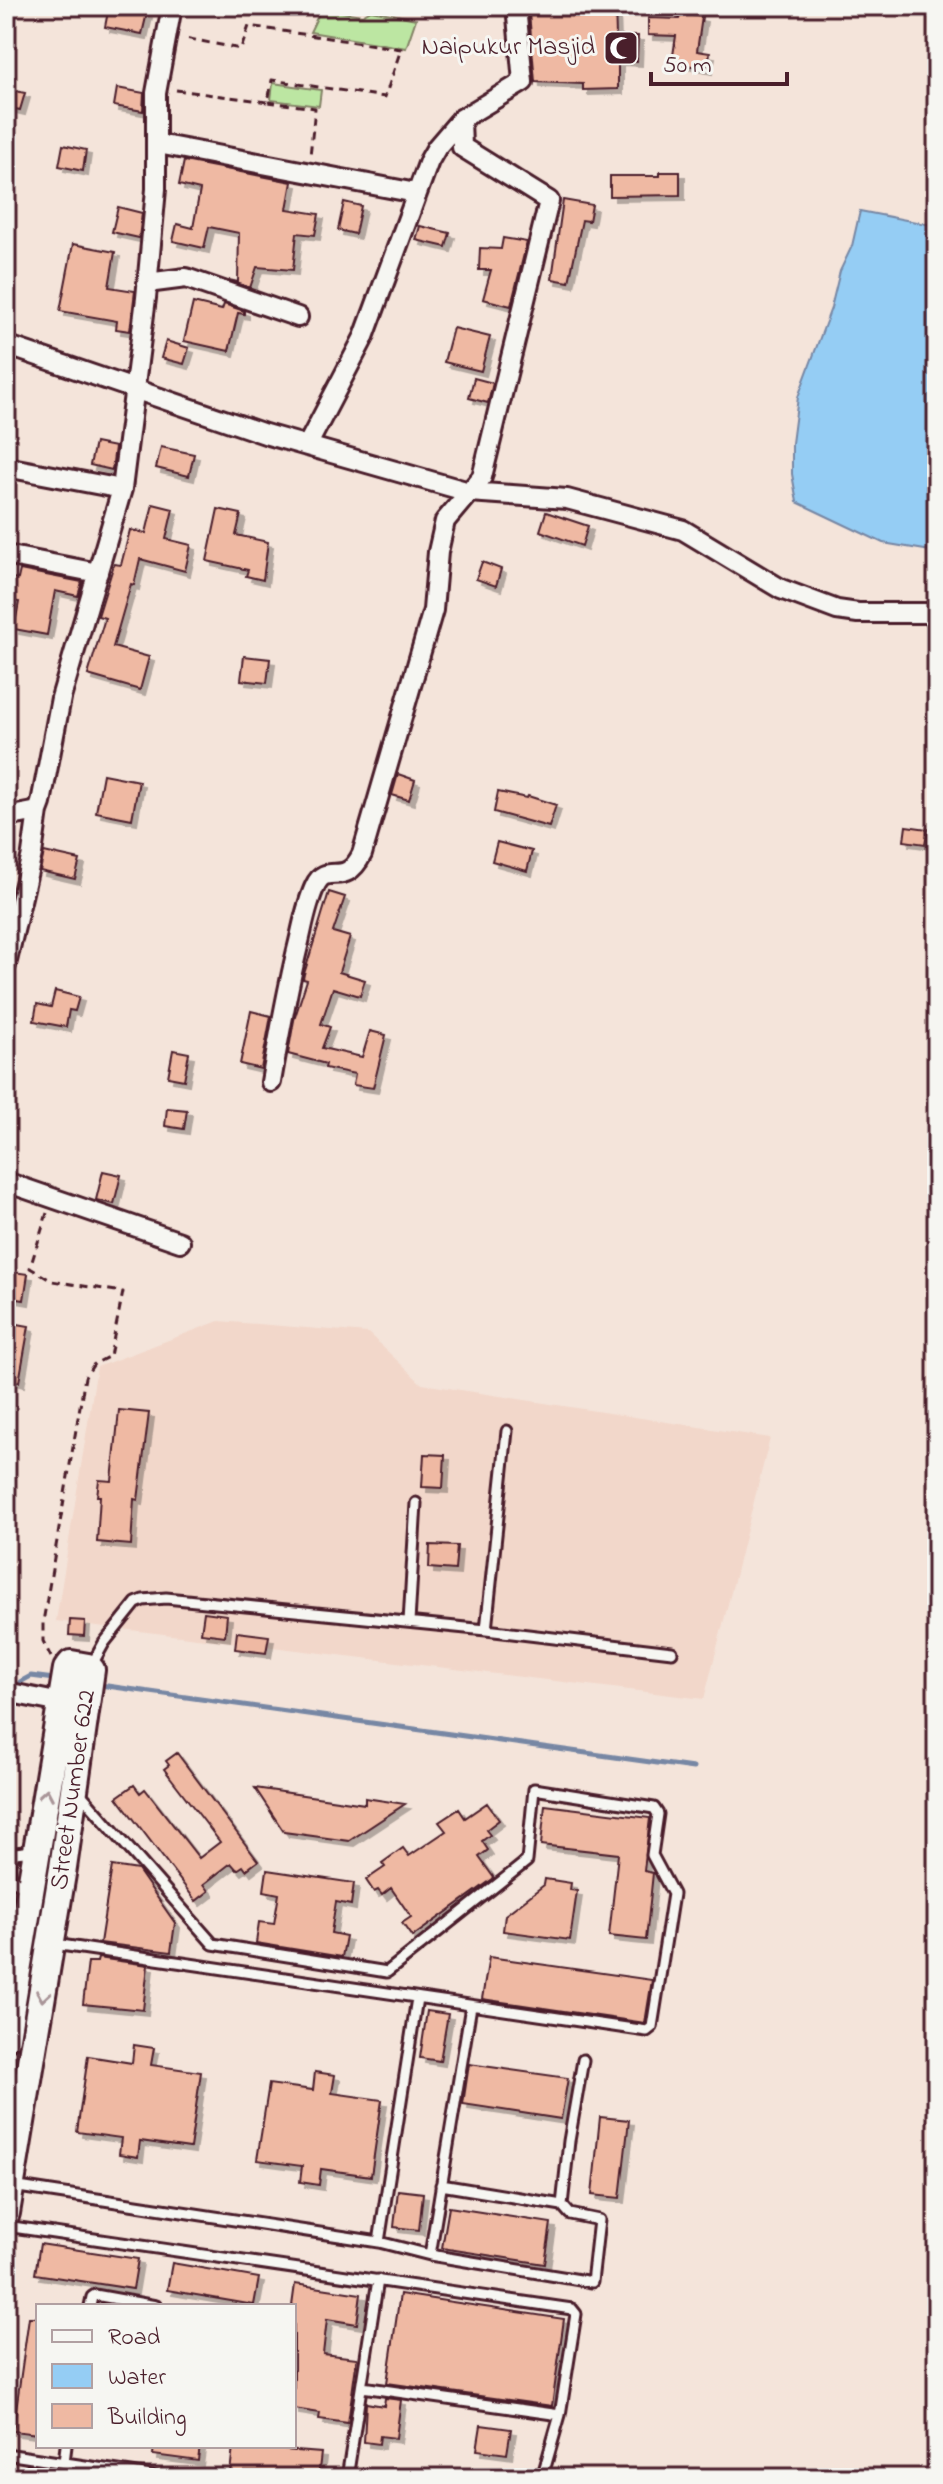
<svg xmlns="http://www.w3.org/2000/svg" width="943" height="2484" font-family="'Indie Flower',sans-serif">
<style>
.built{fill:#f2d7ca}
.green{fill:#bce6a2;stroke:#838266;stroke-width:2}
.water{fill:#95cdf4;stroke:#7787a4;stroke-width:2}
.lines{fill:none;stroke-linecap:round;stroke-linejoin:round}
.stream{stroke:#7787a4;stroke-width:5}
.building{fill:#efb9a3;stroke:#4a1f2b;stroke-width:2;filter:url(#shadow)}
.lane-casing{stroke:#4a1f2b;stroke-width:15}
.street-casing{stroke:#4a1f2b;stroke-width:24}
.secondary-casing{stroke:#4a1f2b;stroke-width:32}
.path{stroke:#4a1f2b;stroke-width:3;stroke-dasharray:8 6;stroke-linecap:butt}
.lane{stroke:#f6f6f2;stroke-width:9}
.street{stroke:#f6f6f2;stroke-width:18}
.secondary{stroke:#f6f6f2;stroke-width:26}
.oneway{stroke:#a99598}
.labels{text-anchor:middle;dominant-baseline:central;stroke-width:6;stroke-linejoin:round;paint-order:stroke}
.poi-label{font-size:26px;fill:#4a1f2b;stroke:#f6f6f2;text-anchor:end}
.street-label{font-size:26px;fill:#4a1f2b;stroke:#f6f6f2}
</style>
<defs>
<filter id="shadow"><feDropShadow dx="5" dy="5" stdDeviation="0" flood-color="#0004"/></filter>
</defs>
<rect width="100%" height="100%" fill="#f4e4da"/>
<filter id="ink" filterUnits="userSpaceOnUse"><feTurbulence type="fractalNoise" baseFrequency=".0125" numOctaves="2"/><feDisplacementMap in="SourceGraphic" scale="16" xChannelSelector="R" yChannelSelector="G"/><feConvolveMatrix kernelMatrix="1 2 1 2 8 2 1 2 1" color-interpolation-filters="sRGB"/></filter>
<g filter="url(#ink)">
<!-- built -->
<path class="built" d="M219 1321 368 1333 422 1384 770 1438 704 1699 56 1621 97 1367Z"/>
<!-- green -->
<path class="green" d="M321 9 362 15 371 10 416 19 406 48 310 32Z
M273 83 321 90 319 106 271 100Z"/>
<!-- water -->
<path class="water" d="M860 211 937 226V552L883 543 797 502 792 474V443L798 397 831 308 840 271 852 246Z"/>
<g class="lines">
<!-- stream -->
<path class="stream" d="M20 1682 31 1676 54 1679
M100 1685 693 1768"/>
</g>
<!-- building -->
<path class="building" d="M109 6 147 13 142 34 105 27Z
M558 6H615L616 36H638L637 61 618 60V89L583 90V84L535 82 529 13 559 12Z
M681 13 702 17 697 51 710 53 707 69 672 62 676 36 648 35V18L679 19Z
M117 88 144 93 143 111 114 106Z
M6 89 25 93 20 110 6 107Z
M63 145 86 150 83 171 59 166Z
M184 161 292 182 287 209 319 214 315 235 297 233 293 270 257 267 250 288 229 280 238 282 239 233 209 227 204 248 173 241 177 224 193 228 200 190 179 185Z
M660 172H680V195L610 196V176H660Z
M563 200 592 205 589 221 582 220 569 282 552 279Z
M344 202 361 206 355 234 338 230Z
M118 207 142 213 139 238 112 232Z
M420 226 450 233 446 247 416 240Z
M503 238 527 242 511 306 483 299 491 270H479L480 248 501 249Z
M73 244 115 252 109 287 135 291 130 331 116 329 117 321 60 311Z
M193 303 222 310 224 304 244 311V314L238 313 229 351 184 341Z
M453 328 490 337 481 371 444 362Z
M166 341 189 348 184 364 161 358Z
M474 378 493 383 488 403 469 398Z
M95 443 115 447 112 470 90 465Z
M161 447 194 454 189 476 156 468Z
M153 504 173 509 166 539 191 545 185 571 140 559 134 585 131 584 113 647 149 657 140 690 88 675 105 618 98 616 114 564 121 565 130 530 146 533Z
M218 509 241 514 236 535 268 542 263 580 246 576 248 570 207 561Z
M546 512 588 526 582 546 540 531Z
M482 562 501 569 496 586 476 579Z
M20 570 82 582 78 596 55 591 47 635 14 629 19 602 12 601 13 594 6 592V577L18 579Z
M244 656 270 659 267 683 241 680Z
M103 774 139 781 132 819 96 812Z
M398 774 415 780 409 800 392 795Z
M498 792 527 798 528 796 556 805 549 827 494 812Z
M906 826 928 829 925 844 904 841Z
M497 842 532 851 527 871 492 861Z
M44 852 80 860 75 879 40 871Z
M329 892 345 897 333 932 350 937 339 972 365 980 360 996 333 988 321 1024 330 1027 322 1048 362 1057 370 1031 386 1035 373 1088 353 1085 355 1074 325 1068 326 1064 288 1054 294 1020 307 980 303 979 304 974Z
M55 991 79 997 75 1011 69 1010 66 1027 34 1021 37 1004 51 1007Z
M251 1011 271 1016 261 1069 240 1064Z
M173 1050 189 1053 184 1080 168 1077Z
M167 1108 187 1110 184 1129 165 1126Z
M103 1171 121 1175 114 1204 96 1200Z
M6 1271 28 1274 24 1300 6 1297Z
M12 1323 29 1326 19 1382 6 1379V1357Z
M119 1410 149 1413 138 1500 134 1499 131 1545 97 1542 100 1496H97L99 1480 112 1481Z
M424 1454 445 1455 443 1488 422 1487Z
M430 1545 457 1546 455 1570 429 1568Z
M204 1612 227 1615 225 1636 201 1633Z
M70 1620 85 1621 84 1636 69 1635Z
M237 1632 269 1636 266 1653 235 1649Z
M177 1753 258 1861 246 1870 243 1866 237 1870 231 1863 204 1884 209 1891 196 1901 117 1797 134 1785 140 1793 145 1789 199 1858 220 1842 164 1769 169 1765 166 1761Z
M255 1788 365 1804V1798L405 1804 349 1841 284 1832Z
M487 1803 499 1820 486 1830 490 1835 482 1841 488 1850 479 1857 494 1878 412 1937 402 1923 411 1917 391 1888 382 1895 378 1890 374 1892 366 1880 385 1867 382 1863 403 1848 409 1856 446 1831 439 1822 459 1809 465 1818Z
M545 1805 650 1818 644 1871 653 1873 646 1940 609 1936 618 1854 541 1845Z
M112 1866 138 1870 175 1923 171 1952 100 1943Z
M267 1870 354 1883 351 1905 336 1902 331 1933 346 1936 342 1957 256 1943 259 1922 274 1924 279 1894 264 1891Z
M545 1879 571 1883 570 1890 577 1891 570 1940 503 1931 505 1915 544 1885Z
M489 1957 652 1980 645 2023 482 1999Z
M98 1958 148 1965 143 2010 83 2004 88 1962H97Z
M427 2011 448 2014 440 2061 420 2058Z
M134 2045 154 2048 151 2065 201 2072 190 2148 140 2141 138 2157 119 2154 121 2138 77 2132 88 2056 132 2063Z
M469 2064 568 2078 561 2119 463 2104Z
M315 2072 335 2075 332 2093 382 2100 371 2176 321 2169 319 2185 300 2182 302 2166 257 2160 269 2084 313 2090Z
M600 2117 629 2120 620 2198 592 2195Z
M398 2190 423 2193 419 2230 394 2227Z
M449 2207 551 2223 545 2264 442 2248Z
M40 2244 138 2259 133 2289 35 2274Z
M172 2263 259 2278 254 2305 167 2290Z
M295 2284 361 2294 357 2324 327 2319 323 2354 357 2358 348 2423 319 2419 320 2413 294 2409V2306H292Z
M400 2294 564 2319 552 2406 387 2383Z
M29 2317H38V2434L13 2431Z
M385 2398 401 2400 396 2438 380 2436 379 2444 364 2442 366 2403 384 2406Z
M481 2425 511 2429 507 2454 477 2450Z
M154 2446H200L198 2461 153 2455Z
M233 2446 321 2453 318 2478H272L230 2473Z"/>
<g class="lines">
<defs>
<path id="lane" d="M409 1622 416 1503
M486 1630 507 1431
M90 1668 104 1643 136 1603 143 1600 166 1598 486 1630 672 1652
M27 1889 10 1878 9 1863 15 1853 33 1851
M54 1944 647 2031 652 2027 673 1894 652 1855 658 1814 654 1808 534 1789 527 1861 387 1972 213 1944 80 1793
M441 2185 562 2205
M12 2186 379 2242 430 2255 592 2282 599 2220 570 2214 562 2205 569 2141 583 2060
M6 2226 572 2309 576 2314 560 2415 542 2478
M379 2242 417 1998
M430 2255 471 2006
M90 2306 92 2297 95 2295 156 2306
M362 2387 560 2415
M6 2454 164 2478
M64 2462 66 2446
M347 2478 378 2280"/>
<path id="street" d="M158 144 416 193
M147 283 186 278 298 317
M6 345 265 434 469 492 567 499 683 530 781 589 837 610 858 613H937
M307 446 364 337 429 161 437 147 461 119
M6 467 122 489
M6 555 98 573
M6 812 17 815 38 811 41 803 61 698 122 489 146 298 156 189V93L172 6
M6 965 32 854 38 811
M271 1082C279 1036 287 991 298 946 303 926 306 905 315 886 327 860 344 890 362 854L433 610 438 552 445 521 482 477 549 201 462 147 461 119 523 82 516 6
M6 1182 180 1242
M6 1692 61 1703"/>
<path id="secondary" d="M6 2037 67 1669 71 1664 88 1667 91 1670 63 1868 6 2213"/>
</defs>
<!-- lane casing -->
<use href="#lane" class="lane-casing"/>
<!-- street casing -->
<use href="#street" class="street-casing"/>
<!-- secondary casing -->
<use href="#secondary" class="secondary-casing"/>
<!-- path -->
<path class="path" d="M176 90 268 102 272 80 385 97 401 49 249 26 241 49 185 38
M268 102 315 108 310 156
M47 1213 30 1268 52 1281 123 1292 110 1356 94 1364 85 1377 43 1622V1641L51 1657"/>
<!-- lane -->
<use href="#lane" class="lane"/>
<!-- street -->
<use href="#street" class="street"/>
<!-- secondary -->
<use href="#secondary" class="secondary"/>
</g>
<!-- one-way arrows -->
<defs><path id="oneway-chevron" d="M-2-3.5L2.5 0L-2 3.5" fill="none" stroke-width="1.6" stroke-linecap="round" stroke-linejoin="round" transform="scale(2)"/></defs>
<g class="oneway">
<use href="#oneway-chevron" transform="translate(46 1794) rotate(-80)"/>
<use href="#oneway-chevron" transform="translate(43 1996) rotate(99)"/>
</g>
</g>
<!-- icons -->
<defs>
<symbol id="mosque-square" viewBox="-11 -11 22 22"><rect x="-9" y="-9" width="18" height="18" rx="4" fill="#4a1f2b" stroke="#f6f6f2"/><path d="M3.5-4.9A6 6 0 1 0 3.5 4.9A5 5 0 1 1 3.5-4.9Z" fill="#fff"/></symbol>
</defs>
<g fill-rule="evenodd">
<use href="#mosque-square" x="601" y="28" width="40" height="40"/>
</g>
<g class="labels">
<!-- poi labels -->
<g class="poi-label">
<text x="595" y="48">Naipukur Masjid</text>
</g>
<!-- street labels -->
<g class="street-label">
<text transform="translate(74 1790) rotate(-82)">Street Number 622</text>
</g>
</g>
<!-- margin -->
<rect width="943" height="2484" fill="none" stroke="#f6f6f2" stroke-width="32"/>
<rect x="16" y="16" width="911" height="2452" fill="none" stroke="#4a1f2b" stroke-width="3" filter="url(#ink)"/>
<!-- legend -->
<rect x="36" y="2304" width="260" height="144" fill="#f6f6f2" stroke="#b1a0a2" stroke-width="2"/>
<rect x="52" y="2330" width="40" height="12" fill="#f6f6f2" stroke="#b1a0a2" stroke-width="2"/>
<text x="108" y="2344" font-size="24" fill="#4a1f2b">Road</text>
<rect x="52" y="2364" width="40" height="24" fill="#95cdf4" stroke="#b1a0a2" stroke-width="2"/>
<text x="108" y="2384" font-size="24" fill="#4a1f2b">Water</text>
<rect x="52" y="2404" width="40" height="24" fill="#efb9a3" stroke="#b1a0a2" stroke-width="2"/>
<text x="108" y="2424" font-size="24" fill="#4a1f2b">Building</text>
<!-- scale -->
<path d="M651 72v12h136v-12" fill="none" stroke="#4a1f2b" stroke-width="4"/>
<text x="663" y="72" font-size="24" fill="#4a1f2b" stroke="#f6f6f2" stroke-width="6" paint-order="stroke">50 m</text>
</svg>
